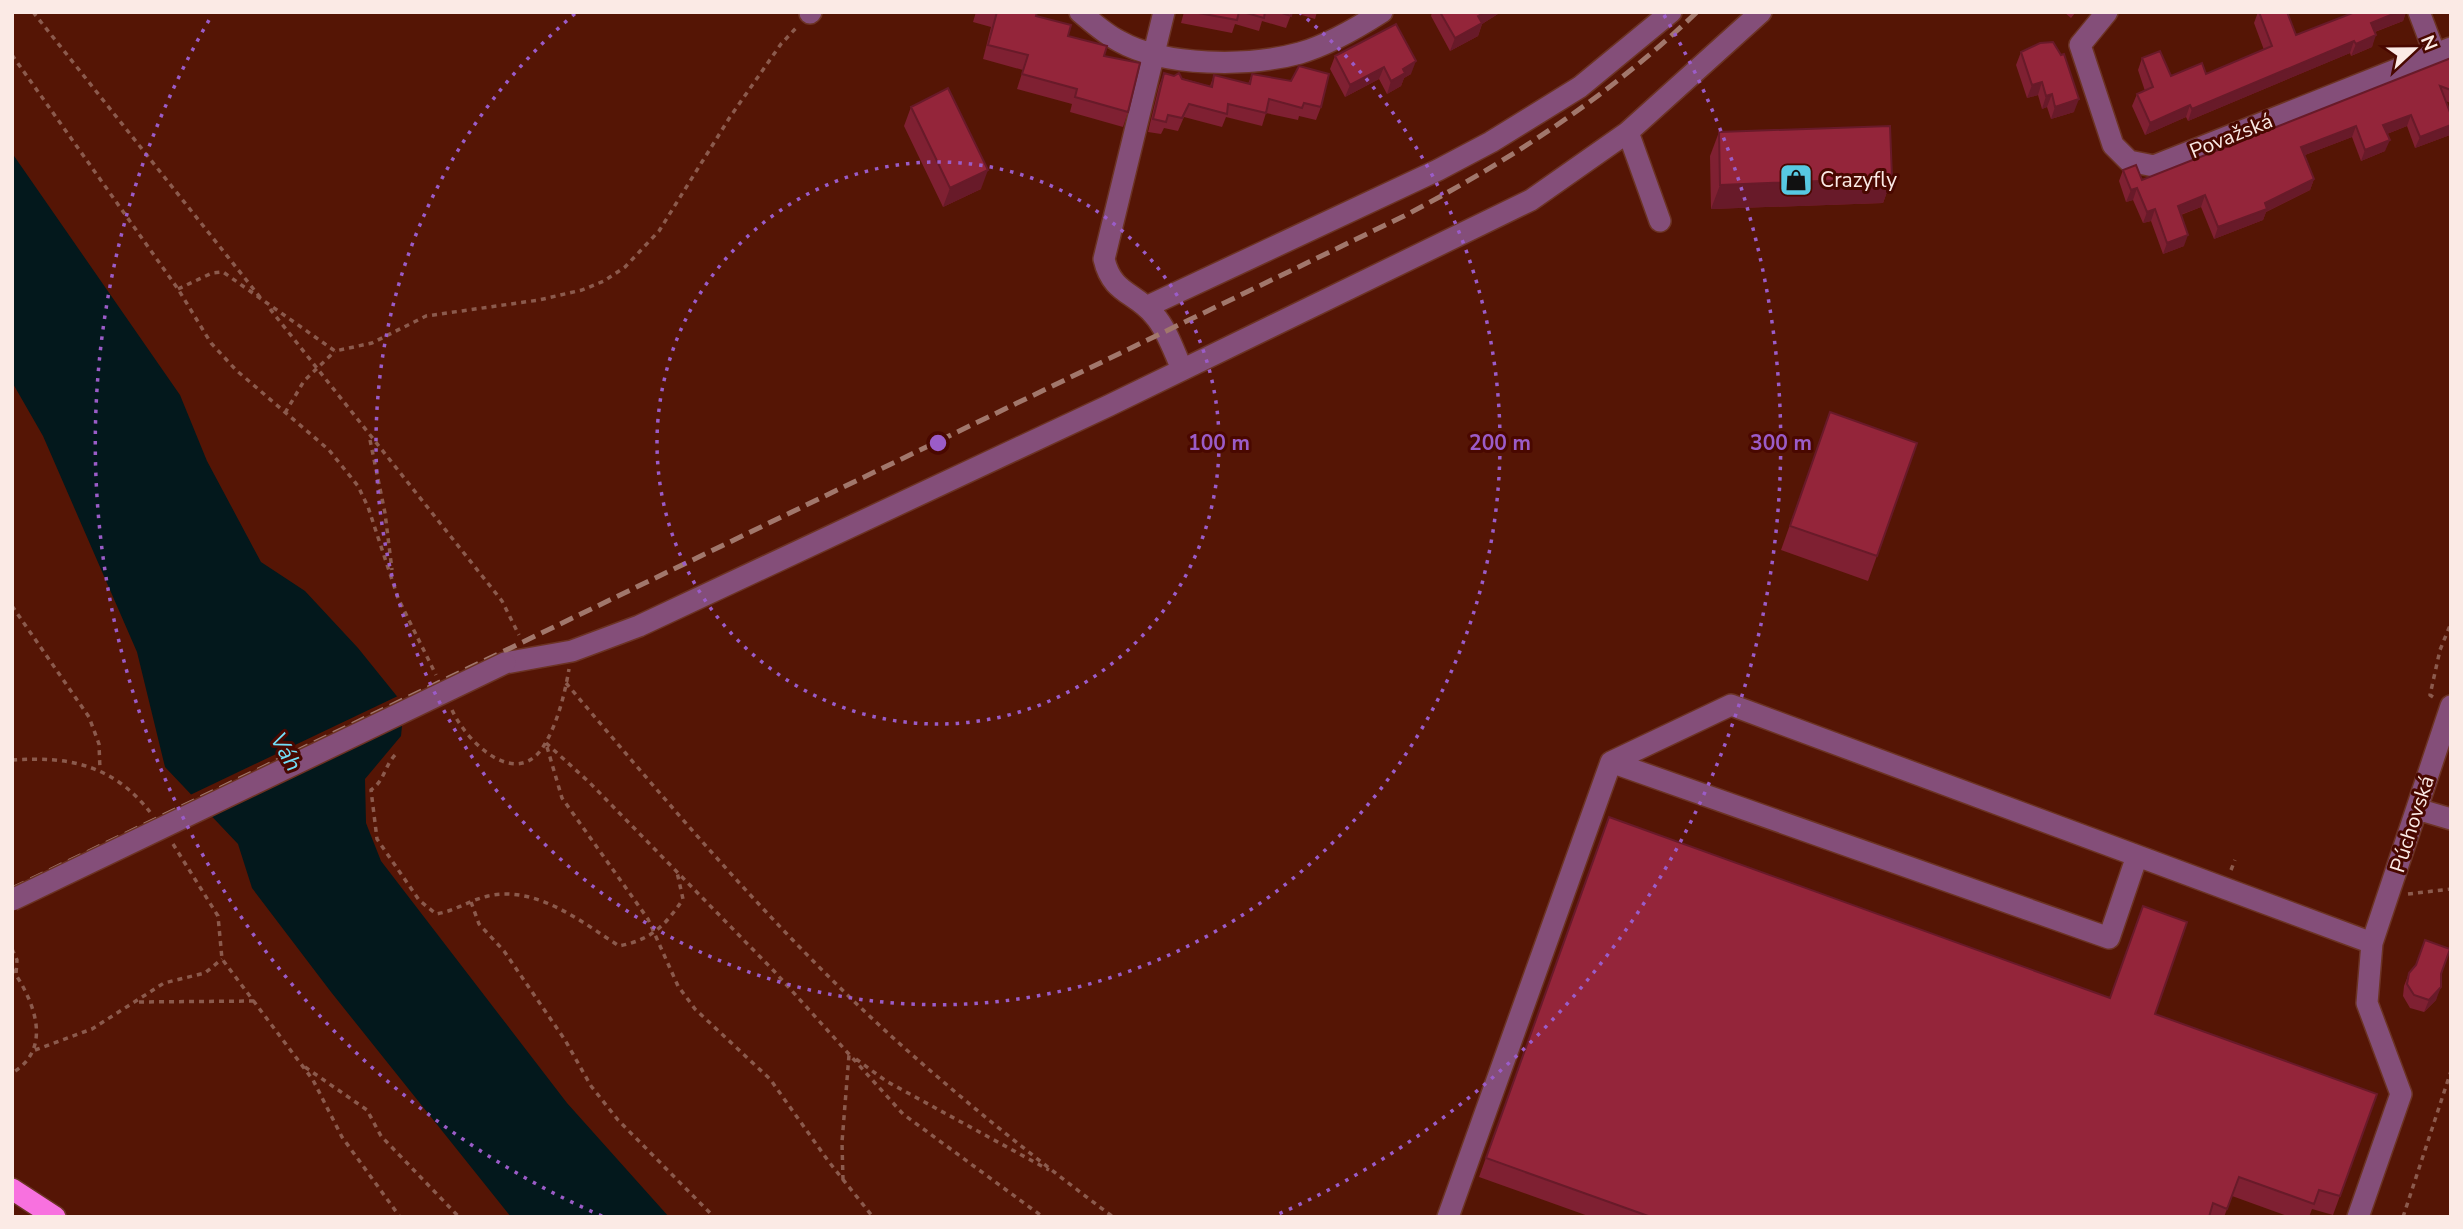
<svg xmlns="http://www.w3.org/2000/svg" width="2463" height="1229" font-family="'Nunito Sans',sans-serif">
<style>
.water{fill:#03181c}
.pier{fill:#551505}
.lines{fill:none;stroke-linecap:round;stroke-linejoin:round}
.minor-casing{stroke:#6c3324;stroke-width:24}
.highway-casing{stroke:#6c3324;stroke-width:24}
.path{stroke:#8b5a4d;stroke-width:3.5;stroke-dasharray:5 5;stroke-linecap:butt}
.minor{stroke:#844e79;stroke-width:21}
.highway{stroke:#f871df;stroke-width:21}
.rail{stroke:#a1776c;stroke-width:5;stroke-dasharray:14 7;stroke-linecap:butt}
.minor-bridge-casing{stroke:#6c3324;stroke-width:24;stroke-linecap:butt}
.minor-bridge{stroke:#844e79;stroke-width:21}
.wall{fill:#7f2032}
.shaded-wall{fill:#681a29}
.building{fill:#94253a;stroke:#681a29;stroke-width:2}
.ring{fill:none;stroke:#9b5cc8;stroke-width:3.5;stroke-dasharray:3.5 7}
.labels{text-anchor:middle;dominant-baseline:central;stroke-width:6;stroke-linejoin:round;paint-order:stroke}
.street-label{font-size:21px;fill:#fbeae5;stroke:#490800}
.poi-label{font-size:21px;fill:#fbeae5;stroke:#490800;text-anchor:start}
.water-label{font-size:23px;font-style:italic;fill:#72dff8;stroke:#490800}
.centre{fill:#9b5cc8;stroke:#490800;stroke-width:3.5}
.ring-label{font-size:21px;text-anchor:middle;font-weight:bold;fill:#9b5cc8;stroke:#490800;stroke-width:6;stroke-linejoin:round;paint-order:stroke}
</style>
<rect width="100%" height="100%" fill="#551505"/>
<!-- water -->
<path class="water" d="M12 153 180 395 207 461 261 562 305 591 358 648 404 705 401 736 365 779 366 823 381 861 567 1103 669 1217H511L331 992 252 888 238 844 165 767 137 652 43 436 12 382Z"/>
<!-- pier -->
<path class="pier" d="M400 695 407 704 203 812 188 796Z"/>
<g class="lines">
<defs>
<path id="minor" d="M1080 12C1092 22 1105 34 1119 41 1165 67 1249 67 1300 53 1328 45 1357 28 1382 12
M1164 12 1104 259C1112 294 1135 292 1154 315 1167 329 1174 352 1182 369
M2107 12 2080 45 2113 145 2129 161 2154 166 2451 48
M2419 12 2435 54
M810 13 811 12
M1628 132 1660 221
M1146 307 1438 170 1491 142 1580 87 1671 12
M505 663 572 651 639 626 1108 406 1531 200 1628 132 1761 12
M1611 762 2109 938 2137 856
M2417 809 2451 819
M1448 1217 1611 762 1731 705 2372 943 2451 706
M2358 1217 2401 1094 2367 1003 2372 943"/>
<path id="highway" d="M12 1189 55 1217"/>
</defs>
<!-- minor casing -->
<use href="#minor" class="minor-casing"/>
<!-- highway casing -->
<use href="#highway" class="highway-casing"/>
<!-- path -->
<path class="path" d="M33 12 263 301
M12 55 178 289 211 343 236 370 329 450 358 486 368 507 398 598 436 675
M178 289 212 273 223 272 335 351 372 343 426 316 539 300 582 290 604 281 625 267 659 231 730 117 781 44 797 27
M270 309 502 601 519 635
M285 413 304 381 335 351
M370 440 385 513 392 570
M12 606 89 717 99 744 100 770
M566 683C666 801 765 919 878 1024 953 1093 1032 1156 1113 1217
M2433 697 2430 695 2440 650 2451 623
M452 710C467 743 519 793 546 742 558 721 565 693 569 669
M546 743 589 782 774 971 903 1114 1043 1217
M547 747 562 798 648 919 678 986 695 1009 770 1079 829 1162 873 1217
M395 755C384 767 385 780 371 790L377 839 419 900 436 914C455 911 470 900 488 896 536 885 582 922 619 946 651 940 666 925 683 899L677 872
M12 760C69 756 113 765 150 812
M173 844 218 916 222 959 313 1080 342 1137 400 1217
M2231 870 2235 860
M2408 894 2451 889
M471 902 479 924 504 951 565 1040 591 1086 618 1120 714 1217
M12 949 17 960 16 974
M12 969C35 1002 53 1049 12 1073
M139 1002 256 1001
M35 1050 92 1029 164 983 205 973 222 959
M856 1059 886 1081 1049 1170
M305 1067 367 1110 381 1136 459 1217
M843 1180 842 1142 849 1055
M2403 1217 2451 1071"/>
<!-- minor -->
<use href="#minor" class="minor"/>
<!-- highway -->
<use href="#highway" class="highway"/>
<!-- rail -->
<path class="rail" d="M12 889 1404 216C1511 160 1609 96 1697 12"/>
<defs>
<path id="minor-bridge" d="M12 900 505 663"/>
</defs>
<!-- minor-bridge casing -->
<use href="#minor-bridge" class="minor-bridge-casing"/>
<!-- minor-bridge -->
<use href="#minor-bridge" class="minor-bridge"/>
</g>
<!-- wall -->
<path class="wall" d="M976 12H1037L1036 16 1068 36 1104 56 1128 112 1123 127 1070 112 1072 104 1017 89 1023 70 983 59 991 27 973 22Z
M1184 12H1317L1315 19 1292 12 1286 28 1262 21 1259 31 1235 24 1232 33 1181 23Z
M1432 12H1501L1482 24 1478 36 1450 51 1431 16Z
M2064 12H2076L2071 18Z
M2258 12H2287L2296 35 2355 12H2406L2403 21 2375 32 2372 47 2351 56 2350 53 2188 121 2186 117 2145 135 2132 106 2137 94 2145 91 2138 70 2142 58 2171 76 2206 74 2264 50 2254 23Z
M1396 24 1411 74 1404 78 1401 86 1387 94 1379 79 1345 97 1330 69 1335 56Z
M2021 52 2061 55 2074 112 2051 119 2047 107 2042 109 2038 95 2027 98 2016 65Z
M2451 58V103L2445 101 2451 115 2450 135 2415 148 2407 126 2387 134 2385 151 2361 161 2352 137 2305 155 2314 179 2310 190 2266 212 2263 220 2214 239 2201 207 2181 215 2184 246 2163 254 2151 221 2143 223 2133 200 2126 202 2119 181 2123 170 2142 180Z
M1164 73 1210 86 1214 75 1248 84 1252 74 1321 107 1316 120 1299 116 1298 120 1266 113 1262 126 1226 117 1222 127 1184 117 1178 131 1164 128 1161 134 1148 132 1159 86Z
M911 107 981 189 943 207 904 126Z
M1719 132 1892 178 1883 203 1711 209 1710 156Z
M1830 412 1917 443 1868 581 1781 550Z
M1609 817 2377 1094 2333 1215 2312 1209 2309 1217H2290L2232 1196 2224 1217H1591L1479 1177Z
M2409 973 2441 974 2436 1000 2424 1012 2410 1008 2403 996 2404 986Z"/>
<!-- shaded-wall -->
<path class="shaded-wall" d="M1484 12H1501L1482 24 1478 36 1450 51 1455 38 1478 16Z
M2398 12H2406L2403 21 2366 35 2371 23Z
M2376 35 2372 47 2351 56 2356 44Z
M2354 41 2350 53 2188 121 2192 109Z
M1416 61 1411 74 1404 78 1401 86 1387 94 1391 81 1403 69Z
M1384 67 1379 79 1345 97 1350 85Z
M2042 82 2038 95 2027 98 2032 85Z
M2052 94 2047 107 2042 109 2046 96Z
M2079 99 2074 112 2051 119 2055 107Z
M2190 105 2186 117 2145 135 2150 123Z
M2411 115 2407 126 2379 137 2383 125Z
M2451 125 2450 135 2415 148 2420 137Z
M2356 126 2352 137 2297 158 2301 147Z
M2390 140 2385 151 2361 161 2365 150Z
M988 170 981 189 943 207 950 188Z
M1892 178 1883 203 1711 209 1720 185Z
M2314 179 2310 190 2266 212 2263 220 2214 239 2218 227Z
M2137 188 2133 200 2126 202 2131 190Z
M2205 195 2201 207 2174 217 2178 206Z
M2155 209 2151 221 2143 223 2147 212Z
M2188 235 2184 246 2163 254 2167 243Z
M2441 987 2436 1000 2424 1012 2429 1000Z"/>
<!-- building -->
<path class="building" d="M997 12H1037L1036 16 1071 25 1068 36 1107 46 1104 56 1140 63 1128 112 1075 97 1077 89 1022 74 1028 55 988 45Z
M1193 12H1239L1237 20Z
M1243 12H1265L1264 18Z
M1279 12H1292L1291 16Z
M1440 12H1485L1478 16 1482 23 1455 38Z
M2259 12H2287L2296 35 2355 12H2398L2371 23 2376 35 2356 44 2354 41 2192 109 2190 105 2150 123 2137 94 2153 87 2142 58 2160 51 2171 76 2202 63 2206 74 2272 46Z
M1396 24 1416 61 1403 69 1405 73 1391 81 1384 67 1350 85 1335 56Z
M2053 42 2061 55 2064 54 2079 99 2055 107 2052 94 2046 96 2042 82 2032 85 2021 52 2040 43Z
M2451 58V90L2440 86 2451 115V125L2420 137 2411 115 2383 125 2390 140 2365 150 2356 126 2301 147 2314 179 2265 203 2267 209 2218 227 2205 195 2178 206 2188 235 2167 243 2155 209 2147 212 2137 188 2131 190 2123 170 2136 165 2142 180Z
M1299 66 1329 74 1321 107 1304 103 1302 108 1269 99 1266 113 1228 104 1227 114 1189 104 1182 118 1168 115 1166 122 1153 119 1164 73 1174 76 1179 73 1182 79 1212 87 1214 75 1250 84 1252 74 1291 81Z
M948 88 988 170 950 188 911 107Z
M1890 126 1892 178 1720 185 1719 132Z
M1830 412 1917 443 1877 556 1790 526Z
M1609 817 2110 998 2143 906 2187 922 2155 1014 2377 1094 2340 1196 2319 1190 2314 1204 2239 1177 2227 1209 2213 1203 2209 1217H1651L1486 1158Z
M2425 940 2450 949 2441 974V987L2429 1000 2414 995 2407 984 2409 973 2416 965Z"/>
<!-- distance rings -->
<g class="ring">
<circle cx="938" cy="443" r="281"/>
<path d="M1299 12A562 562 0 1 1 577 12"/>
<path d="M602 1216A843 843 0 0 1 212 15M1664 15A843 843 0 0 1 1274 1216"/>
</g>
<!-- icons -->
<defs>
<symbol id="shop-square" viewBox="-11 -11 22 22"><rect x="-9" y="-9" width="18" height="18" rx="4" fill="#57c9e2" stroke="#490800"/><path d="M-5-2.5h2.3a2.7 3.5 0 0 1 5.4 0H5L5.5 6h-11ZM-1.5-2.5h3a1.5 2.3 0 0 0-3 0Z" fill="#111"/></symbol>
</defs>
<g fill-rule="evenodd">
<use href="#shop-square" x="1777" y="161" width="38" height="38"/>
</g>
<g class="labels">
<!-- street labels -->
<g class="street-label">
<text transform="translate(2231 136) rotate(-22)">Považská</text>
<text transform="translate(2412 824) rotate(-72)">Púchovská</text>
</g>
<!-- poi labels -->
<g class="poi-label">
<text x="1820" y="180">Crazyfly</text>
</g>
<!-- water labels -->
<g class="water-label">
<text transform="translate(286 752) rotate(61)">Váh</text>
</g>
</g>
<circle cx="938" cy="443" r="10" class="centre"/>
<g class="ring-label">
<text x="1219" y="450">100 m</text>
<text x="1500" y="450">200 m</text>
<text x="1781" y="450">300 m</text>
</g>
<!-- border -->
<rect width="2463" height="1229" fill="none" stroke="#fbeae5" stroke-width="28"/>
<!-- north arrow -->
<g transform="translate(2414 49) rotate(68)" stroke="#490800" stroke-width="5" paint-order="stroke">
<path d="M0-5L12 26L0 18L-12 26Z" fill="#fbeae5"/>
<text y="-10" font-size="19" font-weight="bold" text-anchor="middle" fill="#fbeae5">N</text>
</g>
</svg>
